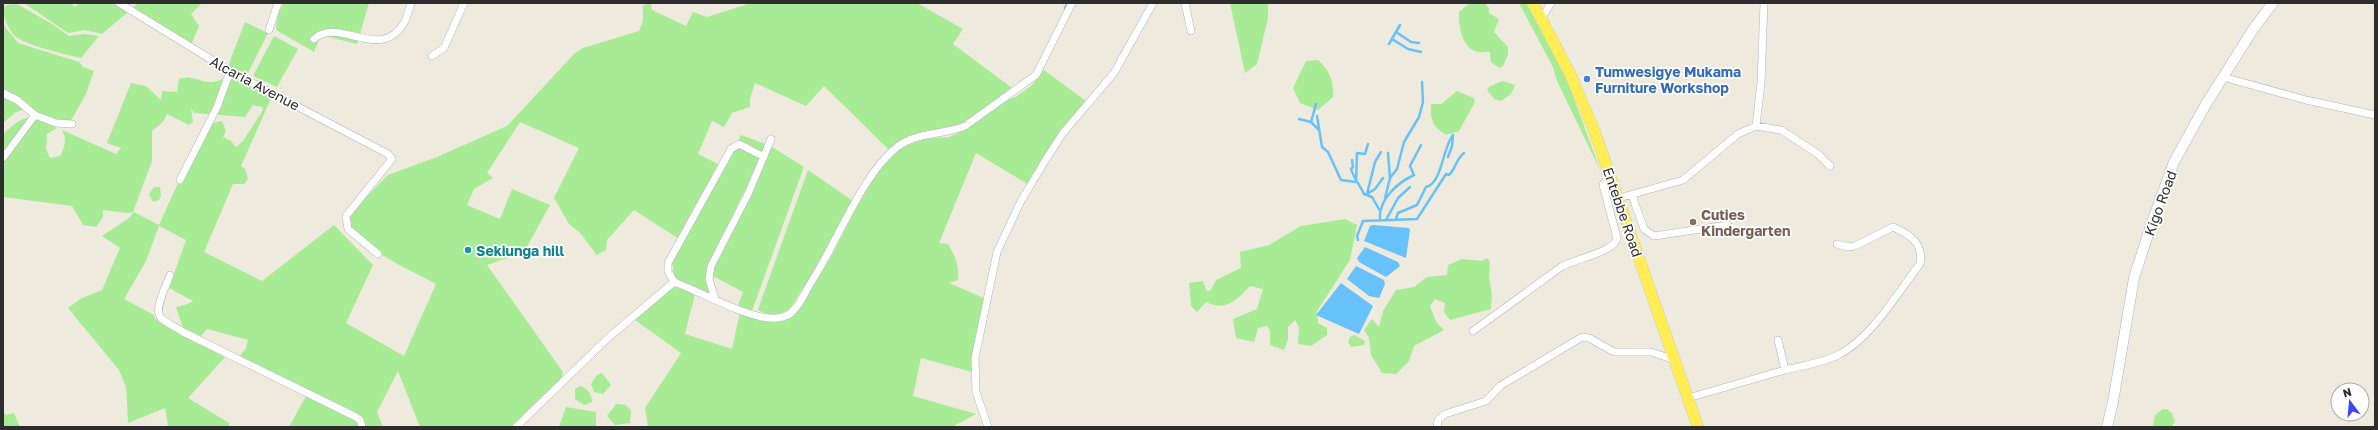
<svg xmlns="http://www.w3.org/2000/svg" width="2378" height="430" font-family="'Golos Text',sans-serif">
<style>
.green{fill:#a7eb95}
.water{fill:#67c1fb}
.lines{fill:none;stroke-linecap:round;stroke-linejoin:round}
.stream{stroke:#67c1fb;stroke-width:2.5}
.street-casing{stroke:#b2b3c1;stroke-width:8}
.secondary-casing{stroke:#b2b3c1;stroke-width:11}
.primary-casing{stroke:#cdcdcd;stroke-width:12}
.street{stroke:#fff;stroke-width:7}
.secondary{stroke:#fff;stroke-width:10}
.primary{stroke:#ffed53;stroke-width:11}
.shop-dot{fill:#3f7fe0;stroke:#fff;stroke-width:1.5}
.education-dot{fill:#8d6e63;stroke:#fff;stroke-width:1.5}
.culture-dot{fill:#0f9aa8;stroke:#fff;stroke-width:1.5}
.labels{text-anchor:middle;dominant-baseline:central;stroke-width:3.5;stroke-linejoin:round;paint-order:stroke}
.shop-label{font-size:14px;font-weight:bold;fill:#366cbe;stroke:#fff;text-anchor:start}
.street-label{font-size:14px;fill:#2d2d2d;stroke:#fff}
.education-label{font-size:14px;font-weight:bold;fill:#785e54;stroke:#fff;text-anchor:start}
.culture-label{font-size:14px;font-weight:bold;fill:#0d838f;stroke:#fff;text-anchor:start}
</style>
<rect width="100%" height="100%" fill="#efeade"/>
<!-- green -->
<path class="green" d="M24 3H69L76 7 78 3H115L128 12 102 34 85 30 68 33Z
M137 3H202L191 14 199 26 191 45 133 9Z
M284 3H369L357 44 321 35 314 52 276 30 277 15Z
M648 3H651L652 10 686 26 693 12 707 17 751 3H917L963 29 953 44 1012 88 967 122 956 126 908 136 888 149 824 86 806 106 755 83 750 99V107L732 113 724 127 712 121 698 154 720 165 679 239 634 210 607 240 606 250 597 255 580 233 569 224 554 198 579 148 520 122 487 173 493 178 474 189 467 205 500 219 512 189 550 205 524 252 487 265 563 372C563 388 525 416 513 427H420L398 371 377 412 383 427H365L356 413 239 357 246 348 248 340 207 329 201 336 183 328 176 307 188 304 193 301 169 288 186 240 159 226 146 261 124 299 154 315 155 319 226 356 188 398 229 423V427H166L168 426 165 408 128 423 126 387 119 370 68 308 80 299 102 290 120 248 102 236 129 218 134 212 159 225 183 172 202 138 206 139C207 129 210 122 222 121L226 131 223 137 231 141 236 147 243 141 263 110 262 107 253 105 245 117 194 113 191 108 193 122 189 125 167 114 163 122 152 131V161L133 212 128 213 103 210V217L96 227 83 225 72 206 3 197V134C26 113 29 114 57 128L47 134 46 149 50 158 60 156C65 146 67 140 62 130L116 154 121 148 107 143 131 83 146 86 161 100 162 91 177 92 179 79C200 72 203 92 230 75L273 94 241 166 245 169 248 179 244 184H233L204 252 262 281 334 225 373 265 346 323 404 356 436 284C405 267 367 253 347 221L350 213 388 175 437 157 507 126 574 54 583 48 639 31 643 21V6Z
M1230 3H1268V18L1257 64 1245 73Z
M1470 3H1484L1489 8V13L1499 19 1494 32 1508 47V55L1503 66 1499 68 1491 62 1490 52C1486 51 1482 53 1478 52 1461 48 1459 26 1459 12Z
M1519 3H1526L1567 80 1601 172 1557 81 1553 67Z
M17 4 52 24 69 36 85 34 99 36 81 58C67 55 25 45 15 36 8 29 3 17 3 8L6 5Z
M245 22 268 33 247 75 228 66Z
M3 24 18 43 79 62 83 67 94 71 86 94 68 126 25 109 16 112 3 123Z
M274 36 298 49 277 87 253 76Z
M1318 60C1330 71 1334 81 1333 97L1318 110 1300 103 1293 88 1306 61Z
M1044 70 1086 101 1029 185 976 153 939 243 948 244C956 257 959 266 958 280L949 283 986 299 972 363V372L921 358 913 396 976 414 952 427H648L645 408 681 353 635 320 673 287 681 288 695 294 685 334 732 349 740 312 761 321H778L794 313 830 259 865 191 881 168 902 147 921 139 949 137 965 130 1004 101 1016 97 1032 85Z
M1503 81 1515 85 1511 94 1501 101 1494 99 1487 90 1490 86Z
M1457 91 1474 98 1475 102 1459 131 1446 135C1432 126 1430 119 1431 104H1441Z
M741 135 768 145 755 178 744 192 709 263 711 292 709 293 675 280 672 262Z
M772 147 804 167 752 311 738 305 743 292 713 276V270Z
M808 170 853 201C837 231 822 260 804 287 799 294 794 305 788 310 779 316 767 315 758 310L762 298Z
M154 187H160L161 196 159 200 153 202 149 194Z
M1345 219 1357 225 1350 260 1317 311 1318 323 1327 328V335L1311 346 1298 344 1299 327 1295 320 1288 327V339L1284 350 1270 345V331L1267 326 1258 328 1254 342 1236 338 1233 319 1257 309 1263 289 1250 286C1237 300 1226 312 1206 302L1197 312 1191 306 1189 283 1203 281 1206 290 1210 291 1216 280 1241 268 1240 252 1269 245 1301 226Z
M1487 258 1490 262 1489 276 1492 295 1491 309 1450 320 1444 312 1445 303 1435 299 1430 306 1436 322 1444 330 1414 346 1409 361 1396 374 1382 373 1371 355 1369 338 1364 330 1372 319 1379 327 1383 311 1396 290 1414 287 1427 277 1447 275 1448 265 1462 259 1482 261Z
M1354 335 1365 341 1364 345 1351 347 1348 342 1350 337Z
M602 373 611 385 603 394 594 392 591 384 597 375Z
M581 386C588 389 592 394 592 402L584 405 575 399V389Z
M306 396 355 419 359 427H289Z
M616 404 626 405 631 411 630 423 615 425 607 416Z
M566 407 596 412V427H559Z
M2163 409H2167L2172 413 2175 422 2171 427H2153L2155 415Z
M3 411 6 415 14 413 20 427H3Z"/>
<!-- water -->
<path class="water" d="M1373 225 1409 228 1410 230 1406 258 1364 241 1370 226Z
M1365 247 1398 262 1400 266 1386 277 1359 262 1357 258Z
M1356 266 1384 280 1385 284 1379 298 1369 296 1347 279Z
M1341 283 1373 306 1359 334 1316 315Z"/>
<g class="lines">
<!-- stream -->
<path class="stream" d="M1065 8 1068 3
M1396 32 1411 42 1419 43
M1392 39 1408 49 1421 52
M1389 44 1400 25
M1317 116 1322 147 1328 152 1341 180 1356 182 1357 153 1365 154 1368 144
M1299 119 1311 122 1319 130
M1311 122 1316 104
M1352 160 1353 167 1351 169C1354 179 1360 185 1364 194L1372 197 1380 211
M1390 178 1397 169 1404 142 1419 117 1423 102 1422 82
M1367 194 1375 162 1381 152
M1367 194 1375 189 1383 178
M1385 198 1390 178 1388 153
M1396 219 1398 213 1417 205 1426 187C1442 184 1443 146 1453 135L1452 146 1448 157
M1380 220C1378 200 1397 183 1414 175L1410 166 1421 145
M1386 220 1398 198 1410 187
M1358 240 1357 236 1363 221 1417 219 1446 174 1449 175C1456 168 1456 159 1464 153"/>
<defs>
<path id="street" d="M119 3 230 71 388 154 392 159 346 216 348 229 378 254
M1185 3 1191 31
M1542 18 1551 3
M269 30 278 3
M314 39C339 16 380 63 404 23 407 18 409 9 411 3
M432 56 444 48 464 3
M2223 77 2306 100 2375 115
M3 93 17 100 35 115
M1756 126 1761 83 1764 3
M3 158 35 115 56 123 72 124
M180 180 217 107 230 71
M1632 195 1644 229 1654 236 1728 225
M1619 198 1683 180 1738 134 1756 126 1781 130 1818 154 1830 166
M170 275C167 285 153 309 161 318 167 324 177 327 183 332L354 416 360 420 362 427
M674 282 668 271V263L731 149 739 144 764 157
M715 299 709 279 711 266 748 194 771 139
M1473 331 1561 267C1574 259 1615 252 1617 238L1603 185 1610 174
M1778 340 1785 370C1802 366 1822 363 1838 355 1871 339 1898 292 1920 264 1924 243 1909 234 1893 227L1855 246 1848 247 1837 244
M1688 398 1785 370
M516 427 608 338 674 282C699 291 745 317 770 318 777 319 787 317 792 312 800 305 805 293 810 284 836 245 862 174 897 147 916 132 943 135 965 126L1036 75 1072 3
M988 427 976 392 975 358 997 252 1021 201 1045 161 1063 133 1114 73 1153 3
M1437 427 1438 420 1445 414 1486 401 1500 386 1582 337 1589 338 1614 352H1651L1675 360"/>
<path id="secondary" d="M2107 427 2113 402 2134 278 2151 225 2174 162 2206 104 2254 28 2273 3"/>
<path id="primary" d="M1533 3 1571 76 1594 130 1698 427"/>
</defs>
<!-- street casing -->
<use href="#street" class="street-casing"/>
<!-- secondary casing -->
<use href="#secondary" class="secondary-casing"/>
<!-- primary casing -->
<use href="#primary" class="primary-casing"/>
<!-- street -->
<use href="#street" class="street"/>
<!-- secondary -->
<use href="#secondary" class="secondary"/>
<!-- primary -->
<use href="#primary" class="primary"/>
</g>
<!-- markers -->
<circle class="shop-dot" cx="1587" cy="79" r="4"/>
<circle class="education-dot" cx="1693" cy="222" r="4"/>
<circle class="culture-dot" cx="468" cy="250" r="4"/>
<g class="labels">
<!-- shop labels -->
<g class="shop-label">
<text x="1595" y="71">Tumwesigye Mukama<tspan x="1595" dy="16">Furniture Workshop</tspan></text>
</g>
<!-- street labels -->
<g class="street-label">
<text transform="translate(255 83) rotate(28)">Alcaria Avenue</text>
<text transform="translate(2160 203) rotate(-70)">Kigo Road</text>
<text transform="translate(1623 212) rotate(71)">Entebbe Road</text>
</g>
<!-- education labels -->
<g class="education-label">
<text x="1701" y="214">Cuties<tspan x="1701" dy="16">Kindergarten</tspan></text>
</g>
<!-- culture labels -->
<g class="culture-label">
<text x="476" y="250">Sekiunga hill</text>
</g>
</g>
<!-- border -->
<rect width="2378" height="430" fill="none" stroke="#2d2d2d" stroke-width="8"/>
<!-- north arrow -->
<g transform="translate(2350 402) rotate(344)"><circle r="19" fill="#ffffff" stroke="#ababab"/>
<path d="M0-3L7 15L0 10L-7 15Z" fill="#3b47ff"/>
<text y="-6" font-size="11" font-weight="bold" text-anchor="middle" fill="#2d2d2d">N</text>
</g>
</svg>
